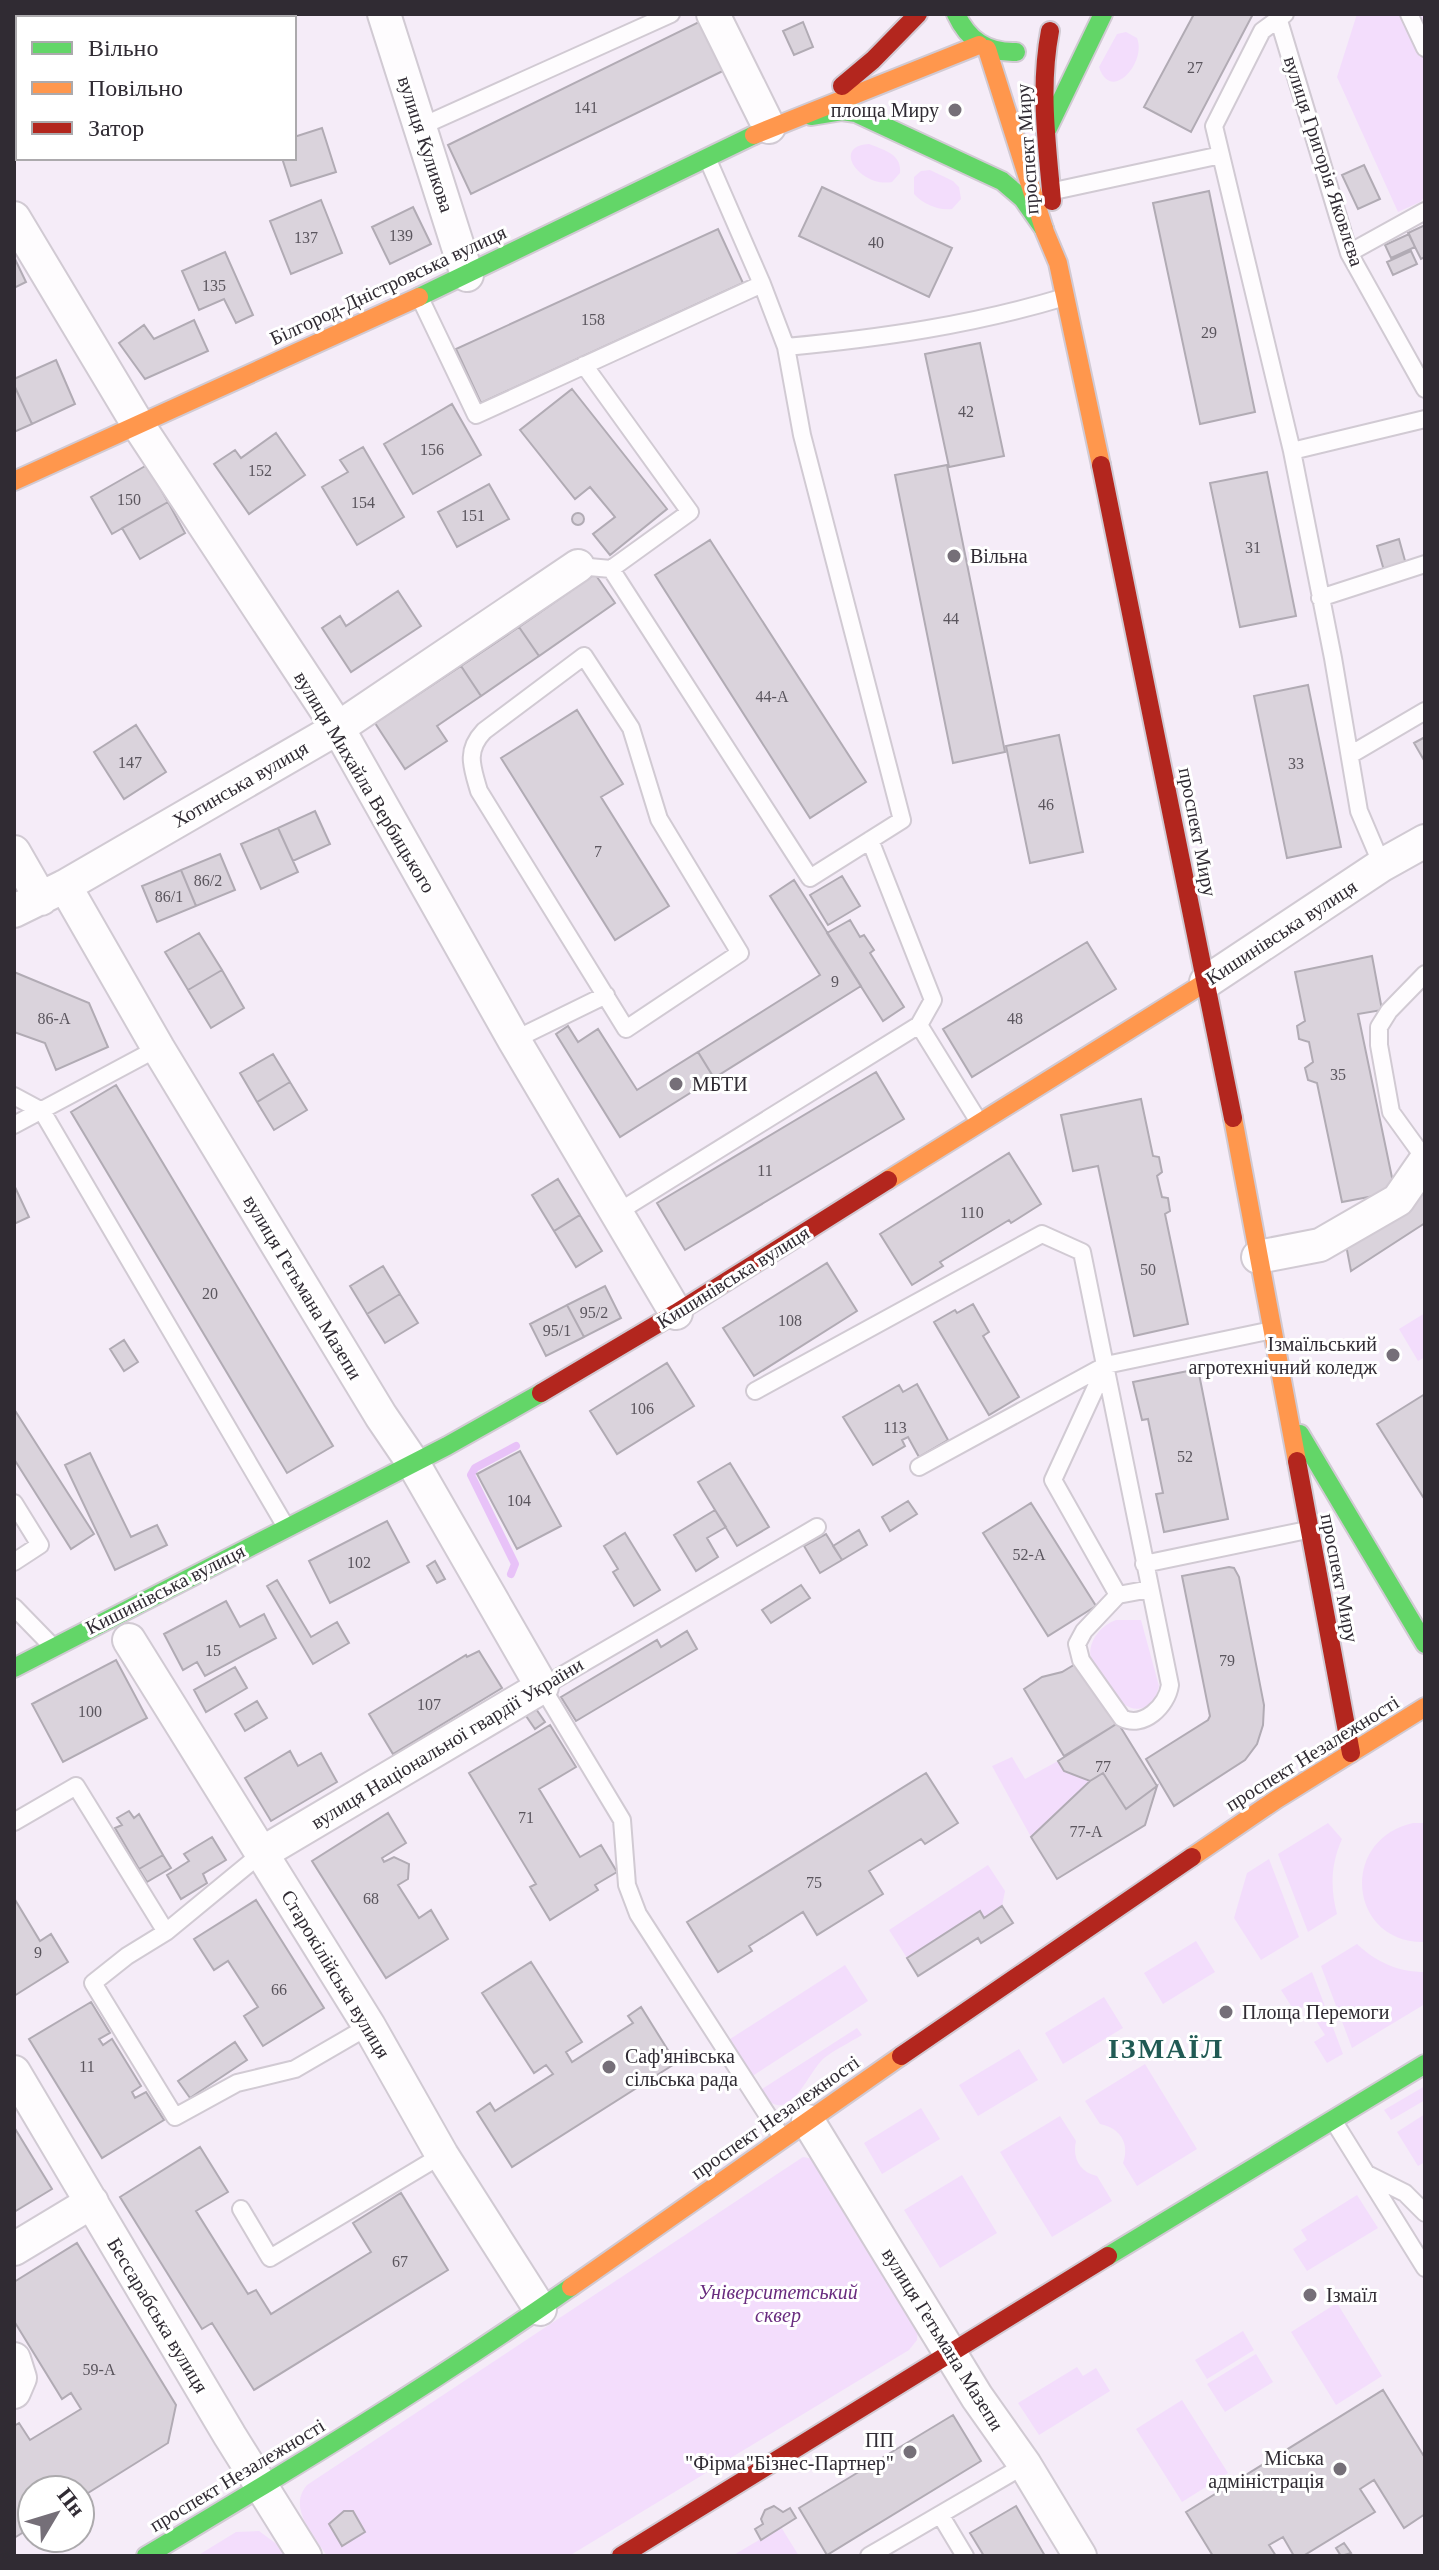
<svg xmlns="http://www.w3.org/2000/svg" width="1439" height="2570" font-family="Georgia,serif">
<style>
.green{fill:#f3ddfc}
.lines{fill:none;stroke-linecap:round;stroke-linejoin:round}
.stream{stroke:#e8c2f8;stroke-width:8}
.building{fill:#dad3dc;stroke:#b1abb4;stroke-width:2}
.lane-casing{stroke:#d1cad3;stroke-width:20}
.street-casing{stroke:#d1cad3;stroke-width:36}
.fast-casing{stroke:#d1cad3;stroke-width:22}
.slow-casing{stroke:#d1cad3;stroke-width:22}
.jam-casing{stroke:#d1cad3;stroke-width:22}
.lane{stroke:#fefcfe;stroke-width:16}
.street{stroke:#fefcfe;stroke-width:32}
.fast{stroke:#63d668;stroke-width:18}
.slow{stroke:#ff974d;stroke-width:18}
.jam{stroke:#b3261e;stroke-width:18}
.poi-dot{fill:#756f78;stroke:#fff;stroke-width:3}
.labels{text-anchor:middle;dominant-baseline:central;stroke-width:6;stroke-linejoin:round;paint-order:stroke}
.number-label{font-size:16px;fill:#5a555d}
.poi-label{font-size:20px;fill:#302b33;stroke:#fff;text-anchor:start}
.street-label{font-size:20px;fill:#302b33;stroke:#fff}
.park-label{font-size:20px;font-style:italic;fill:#692c7f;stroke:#fff}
.district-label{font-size:28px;font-weight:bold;letter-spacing:2px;fill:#215a54;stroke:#fff}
</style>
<rect width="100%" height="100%" fill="#f5ecf8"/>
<!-- green -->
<path class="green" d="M1357 14H1425V196L1420 202 1398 212 1337 77Z
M1126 32 1137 38C1147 62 1111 104 1099 67L1117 34Z
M869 144C884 150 902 154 900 173L892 182C861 188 830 146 869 144Z
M930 170 953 181 959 187 961 199 952 209C939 211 923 204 914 194V177L921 171Z
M1425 1313V1357L1418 1361 1399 1329Z
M1116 1620H1141L1159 1686C1157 1695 1154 1702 1145 1707 1121 1718 1102 1676 1091 1660 1087 1642 1100 1626 1116 1620Z
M1012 1757 1025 1779 1058 1761 1064 1771 1090 1781 1031 1837 992 1766Z
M1328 1823 1342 1839C1331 1864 1330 1887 1337 1914L1308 1932 1278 1854Z
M1413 1823H1425V1942C1349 1944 1338 1840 1413 1823Z
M1269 1859 1299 1937 1261 1960 1234 1918 1247 1873Z
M988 1865 1005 1891 1002 1906 984 1918 980 1912 907 1958 889 1930Z
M1196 1941 1215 1972 1163 2004 1144 1973Z
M1357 1944C1376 1962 1398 1972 1425 1972V2004L1352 2048 1321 1966Z
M845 1965 868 2001 751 2077 727 2041Z
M1312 1972 1343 2054 1327 2063 1314 2042 1325 2035 1306 2005 1295 2012 1281 1990Z
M1104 1997 1123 2028 1063 2064 1045 2033Z
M857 2028 862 2035C849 2043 834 2050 823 2059 806 2075 788 2131 759 2091Z
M1019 2049 1038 2080 978 2116 959 2085Z
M1145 2064 1197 2149 1137 2186 1123 2163C1130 2143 1120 2128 1100 2124L1085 2101Z
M1425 2086V2100L1391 2120 1384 2110Z
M921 2108 940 2139 882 2174 864 2143Z
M1425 2114V2162L1418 2166 1397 2132Z
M1060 2116 1076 2141C1072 2158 1080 2172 1097 2176L1112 2201 1052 2237 1000 2152Z
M803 2157 814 2159 918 2326 917 2340 909 2350 569 2556H327C314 2535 287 2508 307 2485Z
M962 2175 997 2233 940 2268 904 2210Z
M1357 2195 1378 2228 1307 2271 1293 2249 1307 2240 1301 2230Z
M1337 2303 1382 2376 1336 2405 1291 2332Z
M1243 2331 1254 2350 1207 2379 1195 2360Z
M1256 2354 1273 2382 1225 2412 1207 2384Z
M1077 2367 1083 2376 1096 2368 1110 2391 1039 2435 1018 2403Z
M1182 2400 1228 2473 1182 2502 1136 2429Z
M781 2527 799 2556H732Z
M259 2531 278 2545 285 2556H197L236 2532Z"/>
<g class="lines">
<!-- stream -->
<path class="stream" d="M511 1574 515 1564 471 1475 475 1468 516 1446"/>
</g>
<!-- building -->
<path class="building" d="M1194 14H1253L1191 132 1144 107Z
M705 19 729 68 471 194 448 145Z
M803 22 813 47 794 55 783 31Z
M322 128 336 172 291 186 282 158H294V137Z
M1364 165 1380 199 1358 209 1342 175Z
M822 187 952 248 929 297 799 236Z
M1209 191 1255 412 1200 424 1153 203Z
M321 200 342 253 291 274 270 221Z
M413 207 431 244 390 264 372 227Z
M1425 225V257L1421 259 1408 233Z
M718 229 743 283 481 403 456 349Z
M1409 234 1415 247 1391 258 1385 245Z
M1411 251 1417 264 1393 275 1387 262Z
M225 252 253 315 236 323 224 299 199 310 182 271Z
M14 257 26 282 14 288Z
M194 320 208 351 145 379 119 343 144 325 154 339Z
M980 343 1004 456 949 467 925 354Z
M56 360 75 404 32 424 14 385V379Z
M14 385 32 424 14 432Z
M572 389 667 509 610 555 593 534 615 517 590 487 575 499 520 430Z
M452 404 481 455 413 494 384 444Z
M276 433 305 475 249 514 214 464 235 450 241 458Z
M363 447 404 517 357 545 322 487 348 472 340 460Z
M147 465 168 502 112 534 91 497Z
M947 465 1005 752 953 763 895 475Z
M1267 472 1296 616 1240 627 1210 483Z
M489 484 509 519 457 547 438 512Z
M168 502 185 533 140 559 122 528Z
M572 519a6 6 0 1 1 12 0a6 6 0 1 1-12 0Z
M1399 539 1407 568 1385 574 1377 546Z
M710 540 866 782 810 818 655 575Z
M595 574 615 603 539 656 519 627Z
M398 591 421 626 351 672 322 628 340 616 346 626Z
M519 627 539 656 481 696 461 666Z
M461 666 481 696 437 726 447 741 405 769 375 723Z
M1308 685 1341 847 1287 858 1254 696Z
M577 710 623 784 601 797 669 906 615 940 501 758Z
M136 725 166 772 124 799 94 752Z
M1059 735 1083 852 1030 863 1006 746Z
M1425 737V762L1414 743Z
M315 811 330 844 293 861 278 828Z
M278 828 298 872 261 889 241 844Z
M220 854 235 890 196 906 181 870Z
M181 870 196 906 157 922 142 886Z
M842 876 860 906 828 925 810 895Z
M794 880 861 986 714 1078 698 1052 820 975 770 896Z
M850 920 860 937 864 935 874 950 870 953 904 1007 883 1021 827 933Z
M199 933 222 970 188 990 165 952Z
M1087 942 1116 989 972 1077 943 1029Z
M1372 956 1382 1010 1358 1014 1395 1192 1342 1202 1317 1083 1308 1080 1305 1068 1313 1062 1309 1042 1299 1039 1297 1026 1305 1021 1295 972Z
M222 970 244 1008 211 1028 188 990Z
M14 972 89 1003 108 1047 56 1070 45 1043 14 1032Z
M568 1026 578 1042 598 1029 637 1090 698 1052 714 1078 620 1137 556 1034Z
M273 1054 290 1082 257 1102 240 1073Z
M876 1072 904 1119 685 1250 657 1203Z
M290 1082 307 1110 274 1130 257 1102Z
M116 1085 333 1446 287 1473 71 1112Z
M1141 1099 1153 1156 1159 1157 1162 1172 1157 1176 1162 1197 1168 1198 1170 1211 1165 1214 1188 1324 1134 1336 1098 1166 1073 1171 1061 1115Z
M1009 1153 1041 1204 1011 1223 1009 1220 940 1262 943 1266 912 1285 880 1234Z
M558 1179 580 1215 554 1231 532 1195Z
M14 1185 29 1217 14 1224Z
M1425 1193V1223L1351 1271 1346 1245Z
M580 1215 602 1251 576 1267 554 1231Z
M827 1263 857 1311 754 1376 723 1328Z
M383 1266 400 1294 367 1314 350 1286Z
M605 1286 621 1318 584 1337 567 1305Z
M400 1294 418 1323 385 1343 367 1314Z
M973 1304 989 1332 983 1336 1019 1397 989 1415 934 1322 955 1310 957 1313Z
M567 1305 584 1337 546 1356 530 1324Z
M124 1340 138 1362 124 1371 110 1349Z
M667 1363 694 1406 617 1454 590 1411Z
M1198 1369 1228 1519 1164 1532 1156 1494 1163 1493 1148 1419 1142 1420 1133 1382Z
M917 1384 948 1440 919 1457 908 1437 902 1440 905 1446 873 1465 843 1417 899 1385 903 1392Z
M1425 1394V1500L1377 1424Z
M14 1409 94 1534 71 1549 14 1459Z
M520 1451 561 1526 517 1549 477 1474Z
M90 1453 131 1537 157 1525 167 1545 115 1570 65 1465Z
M730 1463 769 1527 737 1546 698 1482Z
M908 1501 917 1514 890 1531 882 1517Z
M1031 1503 1096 1606 1048 1636 983 1533Z
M715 1510 726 1527 707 1538 718 1557 696 1571 674 1535Z
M387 1521 409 1562 330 1603 309 1561Z
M859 1530 867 1545 842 1560 833 1546Z
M625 1533 660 1590 634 1606 613 1572 618 1569 604 1546Z
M826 1534 842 1560 820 1573 804 1546Z
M435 1561 445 1579 437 1583 427 1566Z
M1229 1567 1234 1568 1239 1577 1264 1705 1263 1725 1257 1744 1245 1760 1174 1806 1146 1759 1208 1720 1210 1716 1182 1576Z
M277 1580 311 1637 337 1622 349 1643 313 1664 267 1586Z
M801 1585 810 1598 771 1623 762 1610Z
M226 1601 240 1627 264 1614 276 1638 205 1676 197 1662 183 1670 164 1634Z
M687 1631 697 1649 576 1721 561 1697 657 1640 661 1647Z
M479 1651 502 1688 393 1754 369 1714 466 1655 467 1657Z
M116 1660 147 1718 63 1762 32 1704Z
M1077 1663 1118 1723 1064 1756 1024 1689 1042 1677 1062 1672Z
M235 1667 247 1688 206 1712 194 1690Z
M257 1701 267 1718 245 1731 235 1714Z
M534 1706 545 1722 535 1729 524 1713Z
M1118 1723 1157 1786 1126 1809 1103 1773 1090 1781 1064 1771 1058 1761Z
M550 1725 576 1767 539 1789 580 1857 601 1845 617 1872 595 1885 598 1890 550 1920 530 1887 536 1884 469 1773Z
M290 1751 298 1766 321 1753 337 1782 271 1821 245 1778Z
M926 1773 958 1823 925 1844 921 1839 869 1871 883 1894 817 1935 803 1912 749 1946 752 1951 718 1972 687 1922Z
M1103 1773 1126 1809 1157 1786 1145 1825 1057 1879 1031 1837 1090 1781Z
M129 1811 134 1818 139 1814 163 1855 139 1869 115 1828 122 1825 117 1818Z
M388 1813 406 1843 382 1858 384 1862 394 1857 409 1864 408 1879 398 1885 419 1918 431 1910 448 1939 386 1978 312 1861Z
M212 1837 226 1860 203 1874 207 1883 181 1899 167 1875 189 1861 184 1854Z
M163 1855 171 1868 147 1882 139 1869Z
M14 1898 40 1941 51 1934 68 1962 14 1996Z
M256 1900 324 2008 263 2046 244 2016 258 2007 228 1961 214 1970 194 1939Z
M1002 1906 1013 1923 981 1943 978 1938 918 1976 907 1958 980 1911 984 1918Z
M531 1962 582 2042 566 2052 572 2062 633 2023 628 2016 641 2007 676 2063 512 2167 477 2112 490 2103 495 2111 553 2074 546 2065 534 2073 482 1993Z
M91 2002 110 2033 99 2039 103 2045 112 2039 141 2086 132 2092 135 2098 146 2092 164 2120 102 2158 29 2039Z
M235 2042 247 2060 190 2098 178 2081Z
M14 2127 52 2189 14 2212Z
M200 2147 228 2192 196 2211 248 2294 256 2290 271 2314 371 2252 353 2223 401 2193 448 2270 254 2390 212 2323 202 2329 120 2197Z
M77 2243 176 2405 168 2443 80 2498V2490H32V2527L14 2538V2426L19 2423 30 2440 81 2409 71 2393 62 2399 14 2321V2282Z
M1383 2390 1425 2458V2514L1404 2528 1374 2480 1360 2489 1375 2512 1303 2556H1294L1283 2537 1269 2545 1276 2556H1213L1186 2512Z
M953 2415 981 2461 827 2555 799 2508Z
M774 2506 783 2512 790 2508 796 2518 761 2540 755 2529 763 2524 761 2519 765 2510Z
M1016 2506 1045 2556H984L970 2533Z
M344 2511H353L365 2532 342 2546 329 2524Z
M1344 2543 1351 2553 1341 2556 1336 2548Z"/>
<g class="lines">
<defs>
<path id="lane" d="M1277 14 1349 253 1425 389
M1285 14 1262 31 1214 126 1292 451 1333 658 1359 811 1382 865
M1409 14 1425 48
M420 127 671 14
M1054 191 1221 155
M1349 253 1425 211
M420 298 476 415 762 284 708 160
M786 347C882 338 972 325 1065 297
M1292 451 1425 419
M578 566 611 569 690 512 584 365
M611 569 810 878 902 820 802 435 786 347 762 284
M1320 598 1425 564
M584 656 631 728 659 819 740 953 626 1029 479 791C472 767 465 751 484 731Z
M1350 755 1425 711
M1425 974 1389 1011 1379 1027V1045L1391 1112 1425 1159
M919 1025 979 1122
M514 1040 606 995
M14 1096 42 1111 286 1527
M14 1125 158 1048
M618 1212 919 1025 933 1000 870 840
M1106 1365 1053 1480 1118 1595
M755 1391 1042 1234 1082 1252 1170 1685C1167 1706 1143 1729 1122 1718L1081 1660 1077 1644 1084 1631 1118 1595 1150 1589
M919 1467 1106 1365 1272 1330
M14 1503 40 1545 14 1562
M1144 1564 1307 1530
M14 1607 52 1646
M14 1822 76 1786 166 1932
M262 1853 166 1932 127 1956 93 1983 175 2117 237 2083 295 2069 369 2026
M1333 2120 1425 2268
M781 2136 638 1914 627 1885 622 1820 542 1687 817 1527
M1367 2174 1405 2193 1425 2213
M241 2209 270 2258 442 2155
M941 2516 965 2556
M869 2556 1025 2465"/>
<path id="street" d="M384 14 467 275
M713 14 769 127
M14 218 137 423 338 728 514 1040 676 1313
M14 852 41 899
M65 886 158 1048 381 1416 413 1463 542 1687 262 1853
M14 911 65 886 338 728 578 566
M1206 982 1382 865 1425 841
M1258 1257 1320 1245 1398 1200 1425 1161
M129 1640 369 2026 442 2155 540 2309
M14 2072 230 2436 305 2556
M808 2121 977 2397 1025 2465 1080 2556
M14 2249 92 2202
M14 2359 20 2378 14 2392"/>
<path id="fast" d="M956 14C968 40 987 53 1016 52
M811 116 842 111 856 113 1002 181 1023 199 1044 229
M1048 128 1103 14
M419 297 754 135
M1300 1434 1425 1644
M14 1668 447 1446 541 1393
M1108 2256 1425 2064
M146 2556C290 2470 434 2383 571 2287"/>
<path id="slow" d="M987 49 1045 232 1058 263 1101 465
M754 135 979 45
M14 481 419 297
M1233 1118 1297 1461
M888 1180 1206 982
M1192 1857 1277 1799 1425 1707
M571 2287 901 2056"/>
<path id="jam" d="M1050 31C1039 88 1047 144 1052 201
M842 86 873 60 918 14
M1101 465 1233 1118
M541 1393 676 1313 888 1180
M1297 1461 1351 1753
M901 2056 1192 1857
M621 2556 1108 2256"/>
</defs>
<!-- lane casing -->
<use href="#lane" class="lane-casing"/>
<!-- street casing -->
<use href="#street" class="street-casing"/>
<!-- fast casing -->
<use href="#fast" class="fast-casing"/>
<!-- slow casing -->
<use href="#slow" class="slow-casing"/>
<!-- jam casing -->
<use href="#jam" class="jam-casing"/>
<!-- lane -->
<use href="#lane" class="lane"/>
<!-- street -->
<use href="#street" class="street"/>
<!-- fast -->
<use href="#fast" class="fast"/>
<!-- slow -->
<use href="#slow" class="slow"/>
<!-- jam -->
<use href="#jam" class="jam"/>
</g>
<!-- markers -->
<g class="poi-dot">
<circle cx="955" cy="110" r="8"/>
<circle cx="954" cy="556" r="8"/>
<circle cx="676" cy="1084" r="8"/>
<circle cx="1393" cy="1355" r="8"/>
<circle cx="1226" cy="2012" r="8"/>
<circle cx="609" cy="2067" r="8"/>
<circle cx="1310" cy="2295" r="8"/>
<circle cx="910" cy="2452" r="8"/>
<circle cx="1340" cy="2469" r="8"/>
</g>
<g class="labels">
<!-- number labels -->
<g class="number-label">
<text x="1195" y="67">27</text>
<text x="586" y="107">141</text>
<text x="401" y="235">139</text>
<text x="306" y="237">137</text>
<text x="876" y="242">40</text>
<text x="214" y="285">135</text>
<text x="593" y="319">158</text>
<text x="1209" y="332">29</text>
<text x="966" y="411">42</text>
<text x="432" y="449">156</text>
<text x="260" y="470">152</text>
<text x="129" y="499">150</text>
<text x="363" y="502">154</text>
<text x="473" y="515">151</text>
<text x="1253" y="547">31</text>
<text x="951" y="618">44</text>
<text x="772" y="696">44-А</text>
<text x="130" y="762">147</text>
<text x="1296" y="763">33</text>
<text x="1046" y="804">46</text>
<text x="598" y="851">7</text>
<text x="208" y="880">86/2</text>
<text x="169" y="896">86/1</text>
<text x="835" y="981">9</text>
<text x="54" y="1018">86-А</text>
<text x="1015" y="1018">48</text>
<text x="1338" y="1074">35</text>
<text x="765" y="1170">11</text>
<text x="972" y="1212">110</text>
<text x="1148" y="1269">50</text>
<text x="210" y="1293">20</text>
<text x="594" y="1312">95/2</text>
<text x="790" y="1320">108</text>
<text x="557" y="1330">95/1</text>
<text x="642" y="1408">106</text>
<text x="895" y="1427">113</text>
<text x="1185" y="1456">52</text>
<text x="519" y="1500">104</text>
<text x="1029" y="1554">52-А</text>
<text x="359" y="1562">102</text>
<text x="213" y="1650">15</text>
<text x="1227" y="1660">79</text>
<text x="429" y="1704">107</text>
<text x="90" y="1711">100</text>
<text x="1103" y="1766">77</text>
<text x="526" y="1817">71</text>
<text x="1086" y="1831">77-А</text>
<text x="814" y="1882">75</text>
<text x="371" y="1898">68</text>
<text x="38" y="1952">9</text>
<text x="279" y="1989">66</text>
<text x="87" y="2066">11</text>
<text x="400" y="2261">67</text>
<text x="99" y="2369">59-А</text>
</g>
<!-- poi labels -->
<g class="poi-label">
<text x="939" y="110" text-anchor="end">площа Миру</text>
<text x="970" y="556">Вільна</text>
<text x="692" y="1084">МБТИ</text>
<text x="1377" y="1344" text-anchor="end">Ізмаїльський<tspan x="1377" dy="23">агротехнічний коледж</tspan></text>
<text x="1242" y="2012">Площа Перемоги</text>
<text x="625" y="2056">Саф'янівська<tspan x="625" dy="23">сільська рада</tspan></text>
<text x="1326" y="2295">Ізмаїл</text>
<text x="894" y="2440" text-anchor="end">ПП<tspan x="894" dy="23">"Фірма"Бізнес-Партнер"</tspan></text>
<text x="1324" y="2458" text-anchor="end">Міська<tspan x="1324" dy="23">адміністрація</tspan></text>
</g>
<!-- street labels -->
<g class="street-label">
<text transform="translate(426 144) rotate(72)">вулиця Куликова</text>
<text transform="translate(1027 149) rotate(-94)">проспект Миру</text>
<text transform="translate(1324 161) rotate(72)">вулиця Григорія Яковлєва</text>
<text transform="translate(388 285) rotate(-25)">Білгород-Дністровська вулиця</text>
<text transform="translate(365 782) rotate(59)">вулиця Михайла Вербицького</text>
<text transform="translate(240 784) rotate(-30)">Хотинська вулиця</text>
<text transform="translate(1198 832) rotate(79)">проспект Миру</text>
<text transform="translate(1281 932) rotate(-33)">Кишинівська вулиця</text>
<text transform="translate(733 1277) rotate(-32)">Кишинівська вулиця</text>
<text transform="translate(303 1287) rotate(59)">вулиця Гетьмана Мазепи</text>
<text transform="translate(1340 1578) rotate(79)">проспект Миру</text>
<text transform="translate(165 1589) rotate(-27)">Кишинівська вулиця</text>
<text transform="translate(447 1743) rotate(-31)">вулиця Національної гвардії України</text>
<text transform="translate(1312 1753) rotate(-32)">проспект Незалежності</text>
<text transform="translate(336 1974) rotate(59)">Старокілійська вулиця</text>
<text transform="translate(775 2117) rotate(-35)">проспект Незалежності</text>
<text transform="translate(158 2315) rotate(59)">Бессарабська вулиця</text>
<text transform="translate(943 2339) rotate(58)">вулиця Гетьмана Мазепи</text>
<text transform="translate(237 2475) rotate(-31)">проспект Незалежності</text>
</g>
<!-- park labels -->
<g class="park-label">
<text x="778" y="2292">Університетський<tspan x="778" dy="23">сквер</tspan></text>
</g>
<!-- district labels -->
<g class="district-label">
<text x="1166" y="2048">ІЗМАЇЛ</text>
</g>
</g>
<!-- border -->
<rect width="1439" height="2570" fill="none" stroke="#302b33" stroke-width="32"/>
<!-- legend -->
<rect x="16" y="16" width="280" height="144" fill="#ffffff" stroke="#acaaad" stroke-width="2"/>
<rect x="32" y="42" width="40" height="12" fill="#63d668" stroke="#acaaad" stroke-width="2"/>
<text x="88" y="56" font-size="24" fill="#302b33">Вільно</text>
<rect x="32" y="82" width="40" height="12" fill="#ff974d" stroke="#acaaad" stroke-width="2"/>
<text x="88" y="96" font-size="24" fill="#302b33">Повільно</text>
<rect x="32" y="122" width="40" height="12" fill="#b3261e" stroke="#acaaad" stroke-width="2"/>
<text x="88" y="136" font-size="24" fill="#302b33">Затор</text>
<!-- north arrow -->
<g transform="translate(56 2514) rotate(52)"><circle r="38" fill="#ffffff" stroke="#acaaad" stroke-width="2"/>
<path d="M0-6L14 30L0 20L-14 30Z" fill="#756f78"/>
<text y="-12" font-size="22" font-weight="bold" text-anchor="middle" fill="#302b33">Пн</text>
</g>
</svg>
